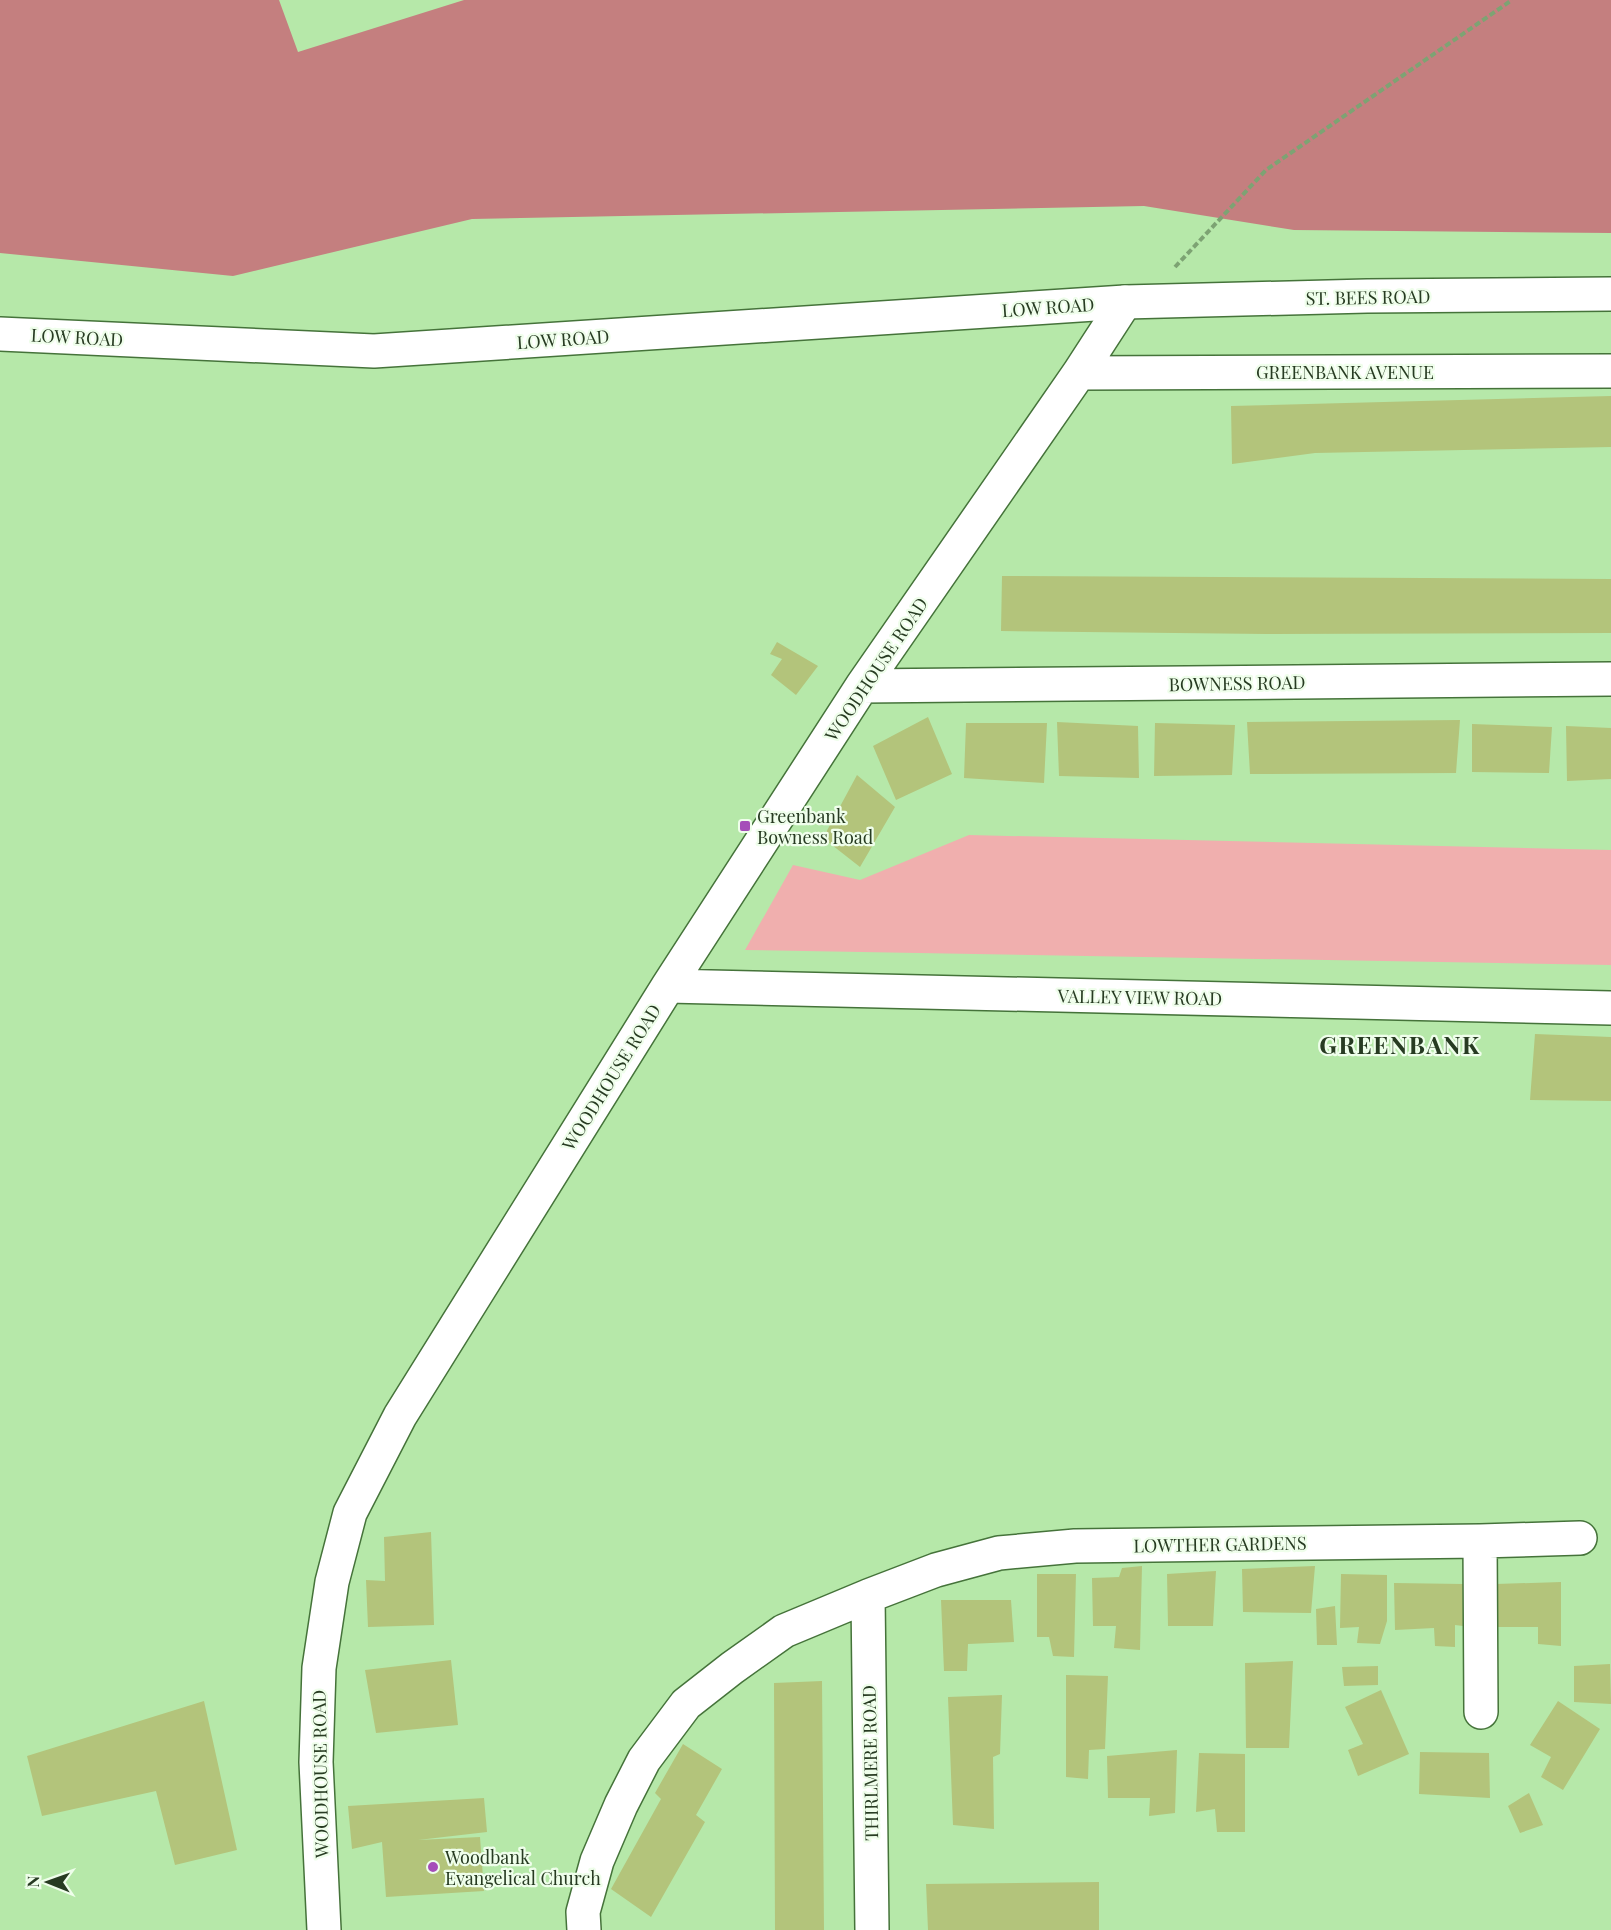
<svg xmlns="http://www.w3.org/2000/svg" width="1611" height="1930" font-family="'Playfair Display',serif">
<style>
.green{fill:#f0afae}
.forest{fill:#c47f7f}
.building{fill:#b3c47b}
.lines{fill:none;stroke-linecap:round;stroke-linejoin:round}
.minor-casing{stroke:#45733a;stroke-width:36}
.major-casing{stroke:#45733a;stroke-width:36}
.path{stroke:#7da373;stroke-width:4;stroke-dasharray:6 3;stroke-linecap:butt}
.minor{stroke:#fff;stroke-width:33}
.major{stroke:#fff;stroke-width:33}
.poi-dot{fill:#a54db9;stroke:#effeeb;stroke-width:2}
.labels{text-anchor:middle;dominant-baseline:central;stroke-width:4.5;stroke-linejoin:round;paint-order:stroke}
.street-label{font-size:18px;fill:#273b22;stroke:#effeeb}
.poi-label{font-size:18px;fill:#273b22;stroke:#effeeb;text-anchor:start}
.district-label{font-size:24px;font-weight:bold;letter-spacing:1.5px;fill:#273b22;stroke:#effeeb}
</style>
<rect width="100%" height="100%" fill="#b6e8a9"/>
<!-- green -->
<path class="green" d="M969 835 1611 850V965L745 950 793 865 860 880Z"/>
<!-- forest -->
<path class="forest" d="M0 0H279L298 52 464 0H1611V233L1294 230 1144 206 472 219 233 276 0 253Z"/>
<!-- building -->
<path class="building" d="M1611 396V447L1315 453 1232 464 1231 406Z
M1002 576 1611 579V633L1266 634 1001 631Z
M777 642 818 666 796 695 771 675 782 659 770 654Z
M928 717 952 774 896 800 873 746Z
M1460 720 1456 773 1250 774 1247 722Z
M1057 722 1138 726 1139 778 1059 776Z
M966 723H1047L1044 783 964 778Z
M1155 723 1235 725 1232 775 1154 776Z
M1472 724 1552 727 1549 773 1472 772Z
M1566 726 1611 728V779L1567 781Z
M857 775 895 807 860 867 823 838Z
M1535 1034 1611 1037V1101L1530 1100Z
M431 1532 434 1625 368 1627 366 1580 385 1581 384 1537Z
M1142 1566 1140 1650 1114 1648 1116 1626H1093L1092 1578 1119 1577 1122 1568Z
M1315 1566 1311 1613 1243 1612 1242 1569Z
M1216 1571 1213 1626H1168L1167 1574Z
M1037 1574H1076L1074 1657 1053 1656 1049 1637H1037Z
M1341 1574 1387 1575V1621L1380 1644 1357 1643 1359 1627 1340 1628Z
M1561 1582V1646L1538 1644V1627H1497L1496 1584Z
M1394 1583 1463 1584V1626L1455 1625V1647L1435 1646 1434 1628 1395 1630Z
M941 1600H1011L1014 1642 968 1644 967 1671H944Z
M1335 1606 1337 1645H1317L1316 1609Z
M451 1660 458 1725 376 1733 365 1670Z
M1293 1661 1289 1748H1246L1245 1663Z
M1610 1664 1611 1704 1574 1702V1666Z
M1378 1666V1685L1344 1686 1342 1667Z
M1066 1675 1108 1676 1105 1749 1089 1750 1088 1779 1066 1777Z
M822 1681 824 1930H775L774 1683Z
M1381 1690 1409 1754 1358 1776 1348 1750 1363 1744 1345 1707Z
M1002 1695 1000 1754 993 1757 994 1829 953 1825 948 1697Z
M204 1701 237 1850 175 1865 156 1791 42 1816 27 1756Z
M1558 1701 1600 1729 1563 1790 1541 1777 1551 1757 1530 1745Z
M683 1744 722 1769 696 1815 705 1822 651 1917 611 1889 661 1799 655 1793Z
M1177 1750 1175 1813 1149 1816 1150 1798H1108L1107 1756Z
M1420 1752 1489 1753 1490 1798 1419 1794Z
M1199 1753 1245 1754V1832H1217L1215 1809 1196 1812Z
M1529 1793 1543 1825 1520 1833 1508 1806Z
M484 1798 487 1832 418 1840 480 1837 484 1891 386 1897 382 1842 352 1849 348 1806Z
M1099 1882V1930H928L926 1884Z"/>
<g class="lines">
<defs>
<path id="minor" d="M1079 373 1611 371
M862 686 1611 679
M668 986 1611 1008
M1480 1541 1481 1712
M868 1596 872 1930
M324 1930 316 1762 319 1668 332 1582 350 1513 400 1416 668 986 862 686 1079 373 1125 302
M584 1930 583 1912 597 1861 621 1805 644 1760 686 1704 732 1668 784 1631 868 1596 936 1570 999 1553 1075 1546 1480 1541 1580 1538"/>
<path id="major" d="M0 334 374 351 1125 302 1367 296 1611 294"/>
</defs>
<!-- minor casing -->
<use href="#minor" class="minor-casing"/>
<!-- major casing -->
<use href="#major" class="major-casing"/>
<!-- path -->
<path class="path" d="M1175 267 1266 170 1512 0"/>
<!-- minor -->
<use href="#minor" class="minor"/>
<!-- major -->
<use href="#major" class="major"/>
</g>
<!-- markers -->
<g class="poi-dot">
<rect x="739" y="820" width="12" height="12" rx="3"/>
<circle cx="433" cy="1867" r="6"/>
</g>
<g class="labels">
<!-- street labels -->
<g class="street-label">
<text transform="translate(1368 297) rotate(-1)">ST. BEES ROAD</text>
<text transform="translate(1048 307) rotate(-4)">LOW ROAD</text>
<text transform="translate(77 337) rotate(3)">LOW ROAD</text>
<text transform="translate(563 339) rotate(-4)">LOW ROAD</text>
<text x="1345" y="372">GREENBANK AVENUE</text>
<text transform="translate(876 669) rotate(-56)">WOODHOUSE ROAD</text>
<text transform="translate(1237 683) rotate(-1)">BOWNESS ROAD</text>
<text transform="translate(1140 997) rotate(1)">VALLEY VIEW ROAD</text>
<text transform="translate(611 1077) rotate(-58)">WOODHOUSE ROAD</text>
<text transform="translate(1220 1544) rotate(-1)">LOWTHER GARDENS</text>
<text transform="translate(870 1763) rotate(-91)">THIRLMERE ROAD</text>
<text transform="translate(320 1774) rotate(-91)">WOODHOUSE ROAD</text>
</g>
<!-- poi labels -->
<g class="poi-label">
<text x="757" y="816">Greenbank<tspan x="757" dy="21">Bowness Road</tspan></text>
<text x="445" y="1857">Woodbank<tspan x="445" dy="21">Evangelical Church</tspan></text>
</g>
<!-- district labels -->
<g class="district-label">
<text x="1400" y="1044">GREENBANK</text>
</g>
</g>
<!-- north arrow -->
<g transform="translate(48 1882) rotate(271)" stroke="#effeeb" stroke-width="4.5" paint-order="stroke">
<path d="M0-4.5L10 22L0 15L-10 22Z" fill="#273b22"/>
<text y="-9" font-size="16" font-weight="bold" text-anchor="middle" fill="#273b22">N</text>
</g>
</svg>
